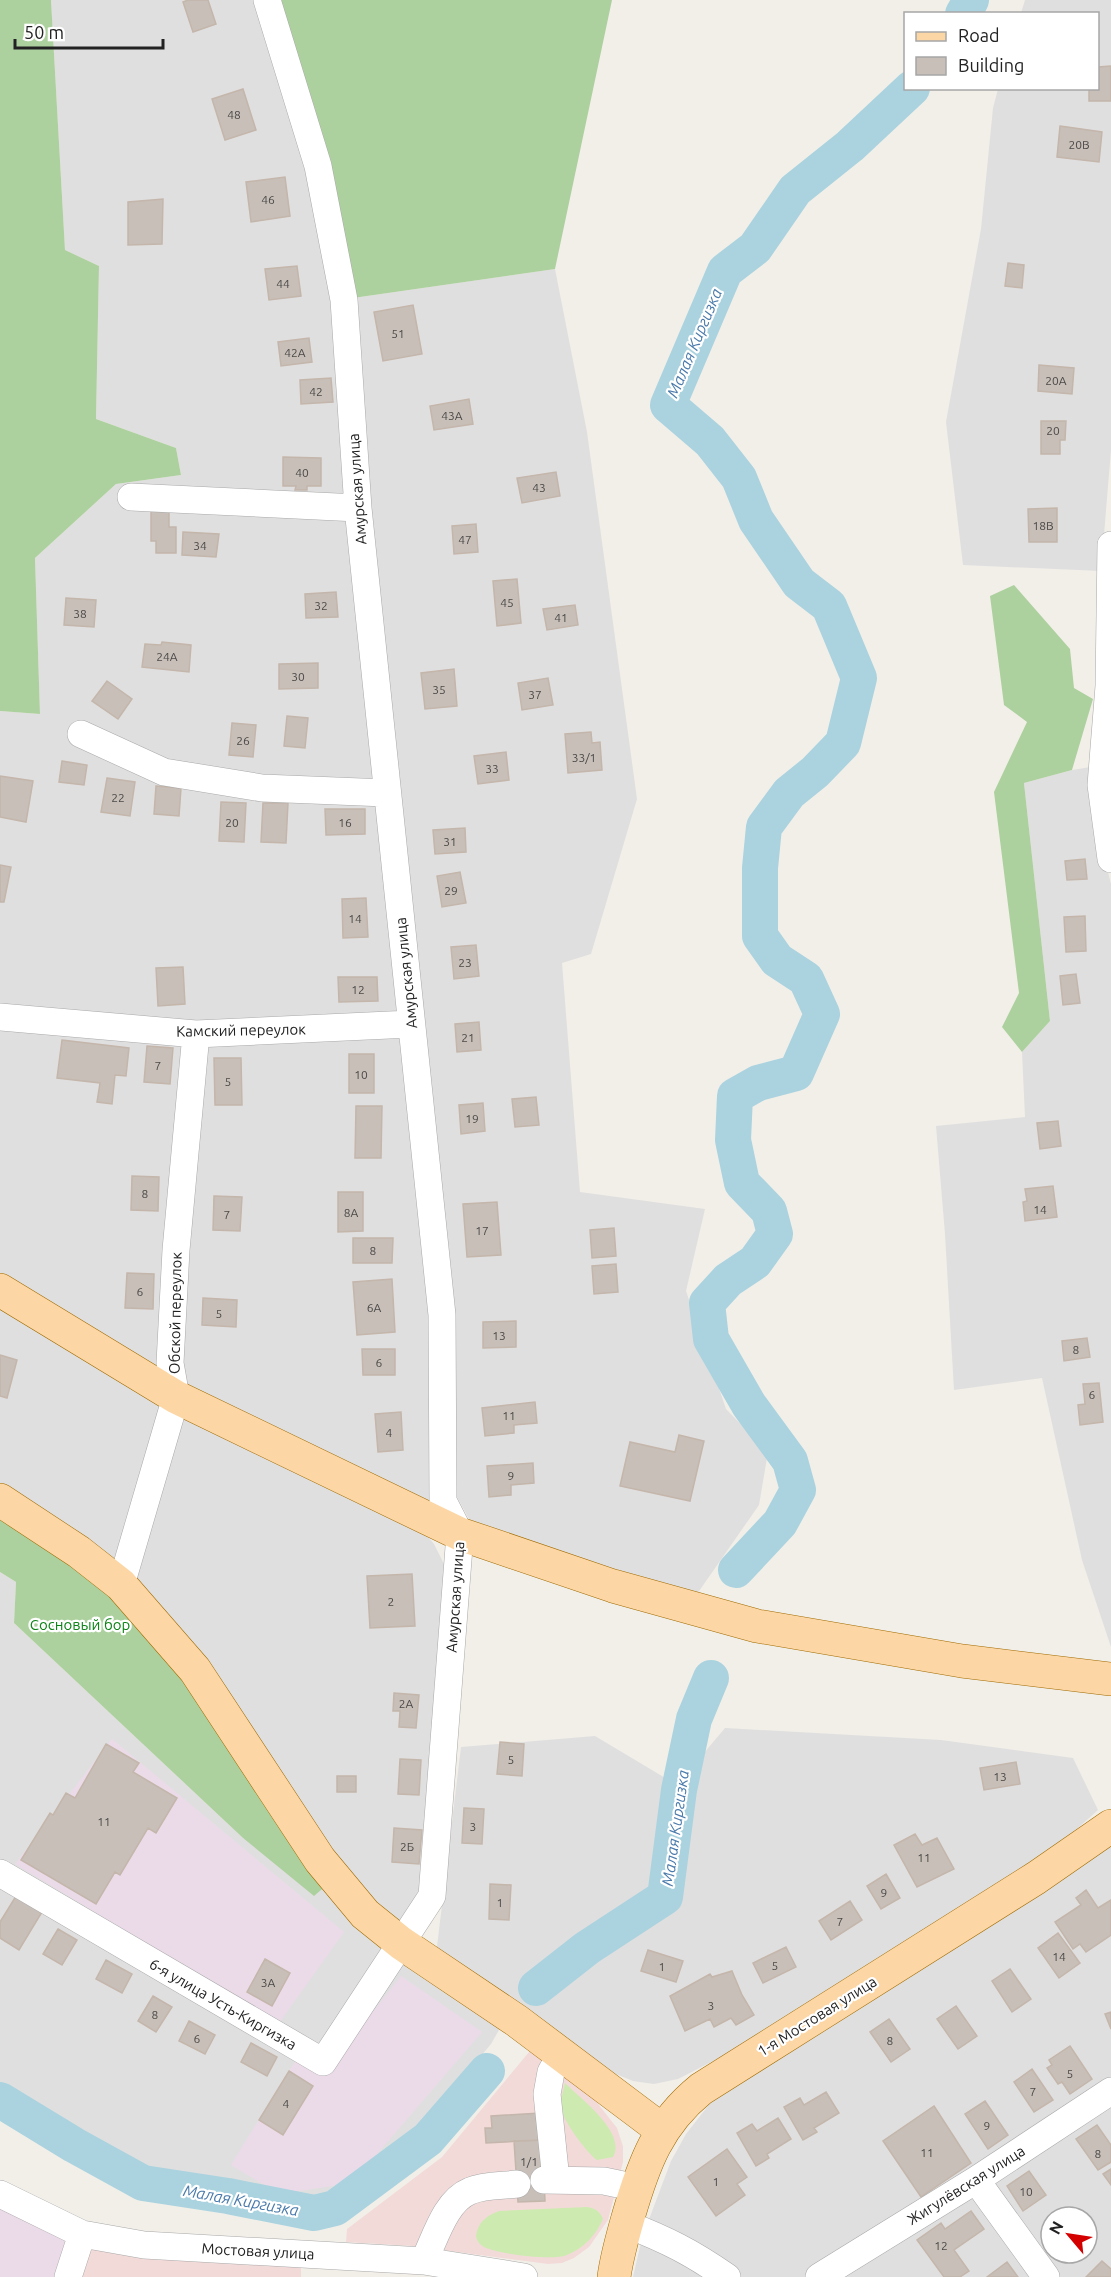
<svg xmlns="http://www.w3.org/2000/svg" width="1111" height="2277" font-family="Ubuntu,sans-serif">
<style>
.residential{fill:#e0dfdf;fill-rule:evenodd}
.commercial{fill:#f2dad9}
.industrial{fill:#ebdbe8}
.grass{fill:#cdebb0}
.forest{fill:#add19e}
.lines{fill:none;stroke-linecap:round;stroke-linejoin:round}
.river{stroke:#aad3df;stroke-width:36}
.building{fill:#c7bfb8;stroke:#c4b6ab;stroke-width:1.5}
.minor-casing{stroke:#a9a9a9;stroke-width:28}
.major-casing{stroke:#a06b00;stroke-width:34}
.minor{stroke:#fff;stroke-width:27}
.major{stroke:#fcd6a4;stroke-width:33}
.labels{text-anchor:middle;dominant-baseline:central;stroke-width:4.5;stroke-linejoin:round;paint-order:stroke}
.number-label{font-size:12px;fill:#4b4948}
.street-label{font-size:15px;fill:#222;stroke:#fff}
.park-label{font-size:15px;fill:#0c8416;stroke:#fff}
.water-label{font-size:16px;font-style:italic;fill:#4a7aab;stroke:#fff}
</style>
<rect width="100%" height="100%" fill="#f2efe9"/>
<!-- residential -->
<path class="residential" d="M51 0H261L313 167 336 302 402 1014 193 1022 0 1008V711L40 714 35 558 116 484 181 475 176 448 96 419 99 266 65 250Z
M1025 0H1111V450L1101 571 963 565 946 422 981 229 993 108 998 89 1098 88V14L1021 13Z
M555 269 587 432 637 799 591 954 562 963 580 1192 705 1209 686 1291 726 1409 768 1452 759 1505 697 1594 525 1542 470 1521 456 1495 353 298Z
M1097 766 1106 864 1111 884V1647L1082 1560 1042 1378 954 1390 945 1234 936 1126 1025 1117 1022 1052 1050 1021 1024 783 1072 770Z
M0 1024 186 1040 163 1361 150 1370 0 1279Z
M405 1034 432 1315 435 1506 187 1389 178 1366 205 1041Z
M0 1300 168 1403 119 1569 0 1488Z
M181 1409 418 1525 434 1544 446 1568 423 1883 398 1926 372 1906 131 1579Z
M0 1572 16 1582 14 1623 243 1838 328 1884 503 2023 491 2044 422 2127 325 2197 146 2169 0 2083Z
M725 1728 941 1740 1073 1758 1098 1810 1031 1870 762 2036 678 2079 654 2084 633 2081 611 2072 436 1955 461 1747 595 1736 677 1785Z
M1111 1836V2277H633L642 2238 671 2161 686 2134 715 2097ZM1051 2217H1087V2253H1051Z"/>
<!-- commercial -->
<path class="commercial" d="M534 2046 595 2100 617 2128 623 2146V2162L608 2220 589 2247 574 2258 562 2263 548 2264 412 2246 346 2242 347 2229 442 2157Z
M89 2244 301 2264V2277H79Z"/>
<!-- industrial -->
<path class="industrial" d="M112 1739 344 1932 279 2023 15 1864Z
M401 1976 482 2032 352 2183 279 2194 231 2165 296 2060 325 2073Z
M0 2205 71 2239 58 2277H0Z"/>
<!-- grass -->
<path class="grass" d="M565 2083C581 2099 627 2133 613 2157L597 2160C587 2153 561 2119 561 2106 560 2099 564 2090 565 2083Z
M587 2207C595 2208 600 2211 603 2219 596 2235 584 2248 567 2255 553 2261 498 2254 484 2247 479 2244 477 2241 476 2236 478 2222 486 2216 499 2211Z"/>
<!-- forest -->
<path class="forest" d="M0 0H51L65 250 99 266 96 419 176 448 181 475 116 484 35 558 40 714 0 711Z
M274 0H612L555 269 353 298Z
M1014 585 1070 649 1074 688 1093 699 1072 770 1024 783 1050 1021 1022 1052 1002 1027 1019 993 994 792 1027 722 1004 705 990 596Z
M0 1514 75 1561 188 1675 328 1884 314 1896 243 1838 14 1623 16 1582 0 1572Z"/>
<g class="lines">
<!-- river -->
<path class="river" d="M963 14 971 0
M736 1570 780 1523 798 1490 790 1461 749 1405 711 1339 707 1303 728 1280 755 1262 775 1234 769 1211 742 1183 733 1140 735 1096 758 1083 796 1073 822 1014 806 979 777 960 760 936V868L764 827 789 793 815 772 843 743 859 678 829 606 799 583 756 520 739 478 710 441 668 405 725 271 755 248 795 190 850 146 912 88
M536 1988 587 1948 665 1897 679 1790 694 1719 711 1678
M0 2100 74 2145 143 2183 228 2196 314 2213 335 2208 428 2139 487 2071"/>
</g>
<!-- building -->
<path class="building" d="M188 0H208L216 24 193 32 183 2Z
M1111 66V101H1089V88H1098V67Z
M243 89 256 130 225 140 212 99Z
M1060 126 1102 132 1099 162 1057 157Z
M285 177 290 216 251 222 246 182Z
M163 199 162 244 128 245V202Z
M1008 263 1024 265 1022 288 1005 286Z
M297 266 301 296 269 300 265 269Z
M413 305 422 354 383 361 374 312Z
M309 338 312 362 281 366 278 342Z
M1039 365 1074 368 1072 394 1038 391Z
M331 378 333 402 301 404 300 380Z
M469 399 473 424 434 430 430 406Z
M1041 421H1066L1065 440H1060V454H1041Z
M283 457 321 458V486H307V490H295L296 486H283Z
M556 472 560 496 522 503 517 478Z
M1057 508V542H1029L1028 509Z
M151 511H169V527H176V553H156V541H151Z
M476 524 478 552 454 554 452 526Z
M183 532 219 534 216 557 182 555Z
M517 579 521 623 497 626 493 581Z
M336 592 338 617 306 618 305 594Z
M66 598 96 600 94 627 64 625Z
M575 605 578 625 547 630 543 609Z
M162 642 191 645 189 672 142 667 145 644 161 645Z
M318 663V688L279 689V664Z
M454 669 457 706 425 709 421 673Z
M548 678 553 705 522 710 518 683Z
M107 681 132 699 118 719 92 701Z
M287 716 308 718 305 748 284 746Z
M232 723 256 725 253 757 229 755Z
M591 732 592 743 600 742 602 770 568 773 565 734Z
M506 752 509 780 478 784 474 756Z
M62 761 87 765 84 785 59 782Z
M0 776 33 781 26 822 0 817Z
M107 778 135 782 130 816 101 812Z
M156 786 181 788 179 816 154 814Z
M221 802 246 803 244 842 219 841Z
M263 803H288L286 843 261 842Z
M325 809H365V834L326 835Z
M465 828 466 852 435 854 433 830Z
M1085 859 1087 879 1067 880 1065 861Z
M0 865 11 867 4 902H0Z
M460 872 466 903 442 907 437 876Z
M366 898 368 937 343 938 342 899Z
M1085 916 1086 951 1066 952 1064 917Z
M476 945 479 976 454 979 451 947Z
M183 967 185 1004 158 1006 156 968Z
M1076 974 1080 1003 1063 1005 1060 976Z
M338 977H377L378 1001 339 1002Z
M479 1022 481 1050 457 1052 455 1024Z
M62 1040 129 1048 126 1076 115 1075 112 1104 97 1102 100 1083 57 1078Z
M147 1046 173 1048 170 1084 144 1082Z
M349 1054H374V1093H349Z
M214 1058H241L242 1105H215Z
M536 1097 539 1125 515 1127 512 1099Z
M483 1103 485 1131 461 1134 459 1105Z
M356 1106H382L381 1158H355Z
M1058 1121 1061 1146 1040 1149 1037 1123Z
M132 1176 159 1177 158 1211 131 1210Z
M1053 1186 1057 1217 1025 1221 1023 1202 1027 1201 1025 1189Z
M338 1192H363V1231L338 1232Z
M214 1196 242 1197 240 1231 213 1230Z
M497 1202 501 1255 467 1257 463 1204Z
M614 1228 616 1256 592 1258 590 1230Z
M353 1238H393L392 1263H353Z
M616 1264 618 1292 594 1294 592 1266Z
M127 1273 154 1274 153 1309 125 1308Z
M392 1279 395 1332 357 1335 353 1282Z
M203 1298 237 1300 236 1327 202 1325Z
M516 1321V1347L483 1348V1322Z
M1087 1338 1090 1357 1064 1361 1062 1341Z
M362 1349H395V1375H363Z
M0 1355 17 1360 7 1398 0 1396Z
M1099 1383 1103 1422 1080 1425 1078 1405 1085 1404 1083 1384Z
M535 1402 537 1423 514 1425V1433L485 1436 482 1408Z
M401 1412 403 1450 378 1452 375 1414Z
M679 1435 704 1441 690 1501 620 1486 630 1442 675 1452Z
M533 1463 534 1483 511 1485V1495L489 1497 487 1466Z
M412 1574 415 1626 370 1628 367 1576Z
M394 1693 419 1695 416 1728 399 1727 400 1711H393Z
M500 1742 524 1744 522 1776 497 1774Z
M106 1744 139 1763 133 1772 177 1798 156 1833 148 1828 120 1875 115 1872 96 1904 21 1860 50 1813 53 1815 66 1793 75 1798Z
M400 1759 421 1760 419 1795 398 1794Z
M1016 1762 1020 1784 984 1790 980 1768Z
M337 1776H356V1792H337Z
M464 1808 484 1809 482 1844 462 1843Z
M394 1828 422 1830 419 1864 392 1862Z
M915 1834 922 1845 937 1838 954 1869 917 1887 894 1845Z
M886 1874 900 1898 881 1909 867 1886Z
M490 1884 511 1885 509 1920 489 1919Z
M1086 1890 1098 1908 1111 1900V1935L1086 1952 1080 1944 1073 1949 1055 1922 1081 1905 1076 1898Z
M16 1896 42 1912 19 1950 0 1938V1922Z
M850 1901 862 1920 831 1940 819 1921Z
M58 1929 77 1940 62 1965 43 1954Z
M1058 1933 1080 1963 1059 1978 1038 1948Z
M786 1947 796 1967 763 1983 753 1963Z
M648 1950 683 1961 676 1982 641 1971Z
M265 1959 290 1973 272 2006 247 1992Z
M106 1960 132 1974 122 1993 96 1979Z
M1010 1969 1031 1999 1012 2012 992 1981Z
M732 1971 742 1995 754 2015 736 2025 731 2018 714 2027 710 2019 685 2031 670 1996 710 1974 712 1977Z
M153 1996 172 2007 156 2032 138 2021Z
M956 2006 977 2036 958 2049 937 2019Z
M1111 2012V2029L1105 2014Z
M889 2019 910 2049 891 2062 870 2032Z
M189 2021 215 2035 205 2054 179 2041Z
M251 2043 277 2057 267 2076 241 2062Z
M1070 2046 1092 2079 1070 2094 1062 2082 1058 2084 1047 2068 1052 2065 1049 2060Z
M1032 2069 1053 2100 1034 2112 1014 2082Z
M289 2071 313 2086 283 2135 259 2120Z
M826 2092 839 2113 814 2128 817 2132 803 2140 784 2107 800 2098 804 2105Z
M985 2101 1008 2135 988 2149 965 2114Z
M934 2106 971 2163 921 2197 883 2141Z
M540 2113 542 2140 486 2143 485 2128H492L491 2116Z
M778 2118 791 2139 767 2154 769 2158 756 2166 737 2133 752 2124 757 2131Z
M1097 2125 1111 2145V2162L1098 2170 1076 2139Z
M542 2140 545 2201 518 2202 514 2141Z
M727 2149 747 2177 737 2184 745 2195 716 2216 688 2177Z
M1111 2169V2185L1103 2174Z
M1029 2171 1046 2195 1023 2211 1007 2186Z
M971 2211 984 2229 954 2250 969 2271 960 2277H944L917 2240 941 2223 945 2229Z
M1102 2261 1111 2269V2277H1086Z
M1007 2262 1018 2277H987Z"/>
<g class="lines">
<defs>
<path id="minor" d="M131 497 358 508
M1111 545 1109 686 1101 785 1111 859
M81 734 164 772 262 788 386 793
M0 1017 196 1034 411 1024
M121 1585 176 1397 170 1363 176 1250 196 1034
M0 1873 323 2062 432 1896 460 1534 443 1501 442 1315 358 508 344 300 318 166 267 0
M544 2180 604 2181 637 2188
M556 2180 547 2094 551 2072 561 2054
M976 2180 1046 2277
M0 2194 82 2234 144 2245 424 2261 524 2277
M626 2224C667 2240 691 2252 727 2277
M424 2261C435 2239 445 2201 470 2191 484 2185 502 2186 517 2184
M68 2277 82 2234
M819 2277 976 2180 1111 2091"/>
<path id="major" d="M0 1290 176 1397 460 1534 613 1586 757 1626 962 1661 1111 1679
M0 1500 79 1552 121 1585 195 1670 320 1860 365 1914 401 1943 517 2021 662 2130
M614 2277C617 2255 623 2235 629 2214 644 2163 658 2124 701 2089L1036 1878 1111 1826"/>
</defs>
<!-- minor casing -->
<use href="#minor" class="minor-casing"/>
<!-- major casing -->
<use href="#major" class="major-casing"/>
<!-- minor -->
<use href="#minor" class="minor"/>
<!-- major -->
<use href="#major" class="major"/>
</g>
<g class="labels">
<!-- number labels -->
<g class="number-label">
<text x="234" y="114">48</text>
<text x="1079" y="144">20В</text>
<text x="268" y="199">46</text>
<text x="283" y="283">44</text>
<text x="398" y="333">51</text>
<text x="295" y="352">42А</text>
<text x="1056" y="380">20А</text>
<text x="316" y="391">42</text>
<text x="452" y="415">43А</text>
<text x="1053" y="430">20</text>
<text x="302" y="472">40</text>
<text x="539" y="487">43</text>
<text x="1043" y="525">18В</text>
<text x="465" y="539">47</text>
<text x="200" y="545">34</text>
<text x="507" y="602">45</text>
<text x="321" y="605">32</text>
<text x="80" y="613">38</text>
<text x="561" y="617">41</text>
<text x="167" y="656">24А</text>
<text x="298" y="676">30</text>
<text x="439" y="689">35</text>
<text x="535" y="694">37</text>
<text x="243" y="740">26</text>
<text x="584" y="757">33/1</text>
<text x="492" y="768">33</text>
<text x="118" y="797">22</text>
<text x="232" y="822">20</text>
<text x="345" y="822">16</text>
<text x="450" y="841">31</text>
<text x="451" y="890">29</text>
<text x="355" y="918">14</text>
<text x="465" y="962">23</text>
<text x="358" y="989">12</text>
<text x="468" y="1037">21</text>
<text x="158" y="1065">7</text>
<text x="361" y="1074">10</text>
<text x="228" y="1081">5</text>
<text x="472" y="1118">19</text>
<text x="145" y="1193">8</text>
<text x="1040" y="1209">14</text>
<text x="351" y="1212">8А</text>
<text x="227" y="1214">7</text>
<text x="482" y="1230">17</text>
<text x="373" y="1250">8</text>
<text x="140" y="1291">6</text>
<text x="374" y="1307">6А</text>
<text x="219" y="1313">5</text>
<text x="499" y="1335">13</text>
<text x="1076" y="1349">8</text>
<text x="379" y="1362">6</text>
<text x="1092" y="1394">6</text>
<text x="509" y="1415">11</text>
<text x="389" y="1432">4</text>
<text x="511" y="1475">9</text>
<text x="391" y="1601">2</text>
<text x="406" y="1703">2А</text>
<text x="511" y="1759">5</text>
<text x="1000" y="1776">13</text>
<text x="104" y="1821">11</text>
<text x="473" y="1826">3</text>
<text x="407" y="1846">2Б</text>
<text x="924" y="1857">11</text>
<text x="884" y="1892">9</text>
<text x="500" y="1902">1</text>
<text x="840" y="1921">7</text>
<text x="1059" y="1956">14</text>
<text x="775" y="1965">5</text>
<text x="662" y="1966">1</text>
<text x="268" y="1982">3А</text>
<text x="711" y="2005">3</text>
<text x="155" y="2014">8</text>
<text x="197" y="2038">6</text>
<text x="890" y="2040">8</text>
<text x="1070" y="2073">5</text>
<text x="1033" y="2091">7</text>
<text x="286" y="2103">4</text>
<text x="987" y="2125">9</text>
<text x="927" y="2152">11</text>
<text x="1098" y="2153">8</text>
<text x="529" y="2161">1/1</text>
<text x="716" y="2181">1</text>
<text x="1026" y="2191">10</text>
<text x="941" y="2245">12</text>
</g>
<!-- street labels -->
<g class="street-label">
<text transform="translate(357 489) rotate(-94)">Амурская улица</text>
<text transform="translate(406 973) rotate(-96)">Амурская улица</text>
<text transform="translate(241 1030) rotate(-1)">Камский переулок</text>
<text transform="translate(175 1313) rotate(-89)">Обской переулок</text>
<text transform="translate(455 1597) rotate(-86)">Амурская улица</text>
<text transform="translate(223 2004) rotate(30)">6-я улица Усть-Киргизка</text>
<text transform="translate(817 2016) rotate(-32)">1-я Мостовая улица</text>
<text transform="translate(966 2185) rotate(-32)">Жигулёвская улица</text>
<text transform="translate(258 2251) rotate(3)">Мостовая улица</text>
</g>
<!-- park labels -->
<g class="park-label">
<text x="80" y="1624">Сосновый бор</text>
</g>
<!-- water labels -->
<g class="water-label">
<text transform="translate(694 343) rotate(-67)">Малая Киргизка</text>
<text transform="translate(675 1828) rotate(-82)">Малая Киргизка</text>
<text transform="translate(241 2200) rotate(10)">Малая Киргизка</text>
</g>
</g>
<!-- legend -->
<rect x="904" y="12" width="195" height="78" fill="#ffffff" stroke="#a7a7a7" stroke-width="1.5"/>
<rect x="916" y="32" width="30" height="9" fill="#fcd6a4" stroke="#a7a7a7" stroke-width="1.5"/>
<text x="958" y="42" font-size="18" fill="#222222">Road</text>
<rect x="916" y="57" width="30" height="18" fill="#c7bfb8" stroke="#a7a7a7" stroke-width="1.5"/>
<text x="958" y="72" font-size="18" fill="#222222">Building</text>
<!-- north arrow -->
<g transform="translate(1069 2235) rotate(299)"><circle r="28" fill="#ffffff" stroke="#a7a7a7" stroke-width="1.5"/>
<path d="M0-4.5L10 22L0 15L-10 22Z" fill="#d40000"/>
<text y="-9" font-size="16" font-weight="bold" text-anchor="middle" fill="#222222">N</text>
</g>
<!-- scale -->
<path d="M15 39v9h148v-9" fill="none" stroke="#222222" stroke-width="3"/>
<text x="24" y="39" font-size="18" fill="#222222" stroke="#ffffff" stroke-width="4.5" paint-order="stroke">50 m</text>
</svg>
